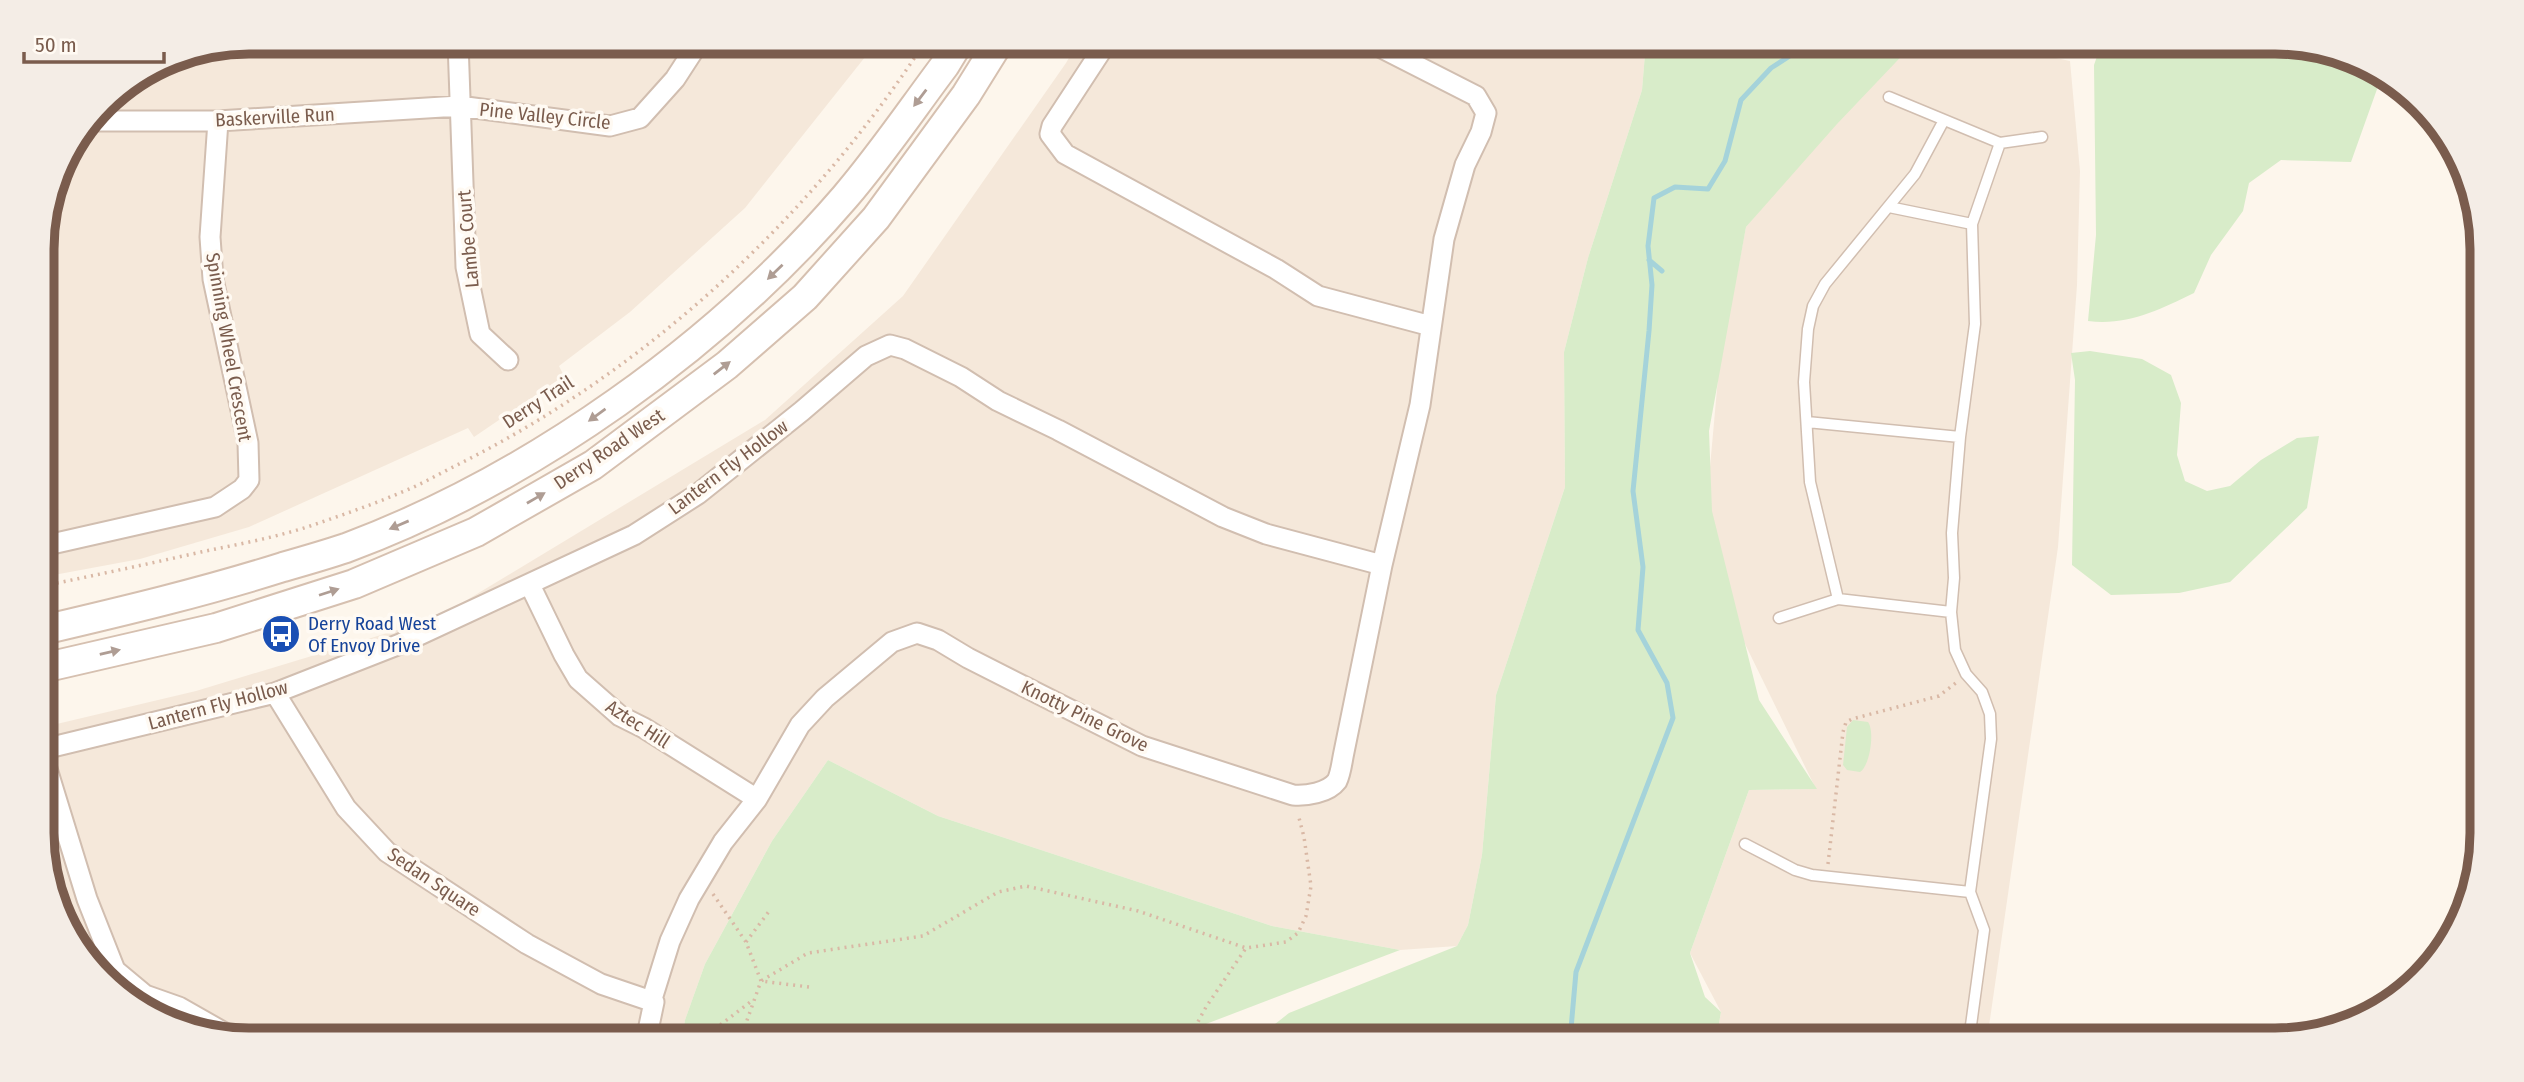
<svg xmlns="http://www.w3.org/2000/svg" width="2524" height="1082" font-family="'Fira Sans Condensed',sans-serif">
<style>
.residential{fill:#f5e8da}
.green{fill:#d8ecc9}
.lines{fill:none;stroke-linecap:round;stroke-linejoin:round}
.stream{stroke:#a5d3da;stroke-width:5}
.service-casing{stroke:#d1beb0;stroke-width:13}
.minor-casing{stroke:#d1beb0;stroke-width:23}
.secondary-casing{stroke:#d6c0b0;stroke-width:32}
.path{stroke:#d9b8a5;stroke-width:3.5;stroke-dasharray:2 5;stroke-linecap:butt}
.service{stroke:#fff;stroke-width:10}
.minor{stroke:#fff;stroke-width:19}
.secondary{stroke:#fff;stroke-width:28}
.oneway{fill:#af9d94}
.labels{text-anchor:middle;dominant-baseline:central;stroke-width:7;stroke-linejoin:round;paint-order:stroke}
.street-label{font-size:19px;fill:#7a5c4d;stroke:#fffaf3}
.transit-label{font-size:19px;fill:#164399;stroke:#fffaf3;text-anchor:start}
.rim{fill:none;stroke:#7a5c4d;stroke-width:9}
</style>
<rect width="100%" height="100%" fill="#fdf6ec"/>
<!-- residential -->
<path class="residential" d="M249 42H877L745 208 630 312 559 366 564 376 474 437 468 428 249 527 140 559 43 577 42 235 64 157 112 94 170 58Z
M1078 42H1646L1642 90 1588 258 1564 352 1565 487 1496 695 1482 855 1468 925 1457 946 1400 950 1272 926 938 816 828 760 772 841 705 964 685 1020 682 1040H249L170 1024 85 959 44 860V727L196 691 437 618 765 420 903 296 1066 63Z
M1914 42H1981L2070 61 2080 171 2077 285 2058 547 1987 1040H1716L1721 1012 1690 953 1749 790 1816 789 1702 556 1719 367 1746 227 1836 119Z"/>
<!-- green -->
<path class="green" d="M1646 42H1915L1837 124 1746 227 1709 431 1712 511 1759 700 1817 789 1749 790 1690 953 1705 997 1721 1012 1716 1040H1255L1289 1013 1457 946 1468 925 1482 855 1496 695 1565 487 1564 352 1588 258 1642 90Z
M2102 42H2275L2354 58 2381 78 2351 162 2281 160 2249 183 2243 211 2211 255 2194 293C2159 310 2127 326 2088 321L2096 235 2094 65Z
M2090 351 2142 359 2171 375 2181 403 2177 455 2185 481 2207 491 2230 486 2261 460 2297 438 2319 436 2307 508 2230 582 2179 593 2111 595 2072 565 2075 380 2071 353Z
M1853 720 1868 722C1875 731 1870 766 1860 772L1847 770 1843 765 1847 727Z
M828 760 938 816 1272 926 1400 950 1206 1024 1203 1040H682L685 1020 705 964 772 841Z"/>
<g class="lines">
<!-- stream -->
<path class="stream" d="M1649 260 1662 271
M1570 1040 1576 972 1673 718 1667 683 1638 630 1643 567 1633 491 1649 331 1652 285 1648 246 1654 198 1675 187 1708 189 1725 161 1741 100 1771 68 1799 50 1804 42"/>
<defs>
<path id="service" d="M1889 97 2000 143 2042 137
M1889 207 1972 224
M1807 422 1960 437
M1838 599 1810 482 1804 382 1808 329 1813 306 1825 284 1915 174 1944 120
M1779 618 1838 599 1951 612
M1745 844 1795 870 1812 875 1970 892
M1969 1040 1984 930 1970 892 1991 739 1990 714 1982 692 1966 674 1955 650 1951 612 1954 578 1952 533 1960 437 1975 324 1972 224 2000 143"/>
<path id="minor" d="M458 42 466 267 480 334 508 360
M1107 42 1052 126 1050 134 1065 154 1276 269 1318 296 1431 326
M91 121H218L459 106 610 126 640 118 675 79 699 42
M43 546 215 507 242 489 249 480 248 443 213 279 210 237 218 121
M530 585 564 655 578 679 620 716 644 728 757 799
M275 693 346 808 387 852 527 944 601 984 654 1002
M44 749 275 693 400 644 634 535 698 494 802 411 866 356 890 345 905 349 961 377 998 401 1058 430 1223 517 1266 534 1382 565
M44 759 87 899 115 970 145 995 179 1007 230 1036
M646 1040 654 1002 652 999 670 941 689 899 723 842 757 799 800 725 825 698 892 642 917 633 938 640 968 658 1142 746 1293 795C1306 796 1328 793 1337 781 1341 773 1342 761 1344 752L1382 565 1420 405 1444 239 1465 165 1481 132 1486 113 1476 96 1370 42"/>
<path id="secondary" d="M43 630C124 611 204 592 283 567 304 561 325 555 346 548 531 479 717 346 845 197 881 155 912 109 945 65L959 42
M43 668 216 628 354 584 476 532 593 465 727 365 805 297 876 218 966 95 999 42"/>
</defs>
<!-- service casing -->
<use href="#service" class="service-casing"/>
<!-- minor casing -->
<use href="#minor" class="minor-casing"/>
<!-- secondary casing -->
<use href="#secondary" class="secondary-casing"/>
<!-- path -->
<path class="path" d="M43 586C96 575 148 564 201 552 239 544 279 537 316 524 345 514 374 504 402 492 420 485 437 475 455 466 645 372 810 219 925 42
M1828 864 1843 732 1846 722 1852 719 1939 696 1957 682
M713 894 746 942 761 981 740 1040
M746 942 770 910
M809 987 761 981 808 953 923 936 998 892 1026 886 1138 911 1246 948 1286 942 1298 933 1306 916 1311 886 1304 837 1298 814
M666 1036 716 1028 753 1000
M1188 1040 1206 1007 1246 948"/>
<!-- service -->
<use href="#service" class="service"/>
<!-- minor -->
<use href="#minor" class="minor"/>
<!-- secondary -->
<use href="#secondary" class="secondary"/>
</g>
<!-- one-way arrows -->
<defs><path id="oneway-solid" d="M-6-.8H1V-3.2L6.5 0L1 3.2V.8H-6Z" transform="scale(1.75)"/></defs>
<g class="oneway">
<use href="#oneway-solid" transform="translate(920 98) rotate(127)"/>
<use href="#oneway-solid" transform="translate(775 272) rotate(136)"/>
<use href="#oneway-solid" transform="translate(722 368) rotate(-38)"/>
<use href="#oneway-solid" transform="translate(597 415) rotate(144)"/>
<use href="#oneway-solid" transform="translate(536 498) rotate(-30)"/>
<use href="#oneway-solid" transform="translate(399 525) rotate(157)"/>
<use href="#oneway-solid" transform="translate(329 592) rotate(-18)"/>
<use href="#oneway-solid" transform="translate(110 652) rotate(-13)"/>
</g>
<!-- icons -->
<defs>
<symbol id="bus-disc" viewBox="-11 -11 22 22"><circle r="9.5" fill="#1a4fb4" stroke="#fffaf3"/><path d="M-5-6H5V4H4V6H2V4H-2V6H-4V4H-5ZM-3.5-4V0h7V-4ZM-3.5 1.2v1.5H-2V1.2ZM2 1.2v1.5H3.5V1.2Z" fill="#fff"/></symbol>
</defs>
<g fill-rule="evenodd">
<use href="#bus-disc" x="259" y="612" width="44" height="44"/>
</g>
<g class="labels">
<!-- street labels -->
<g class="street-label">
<text transform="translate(545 116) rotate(6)">Pine Valley Circle</text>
<text transform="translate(275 117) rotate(-3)">Baskerville Run</text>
<text transform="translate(468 239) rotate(-95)">Lambe Court</text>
<text transform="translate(229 347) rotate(80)">Spinning Wheel Crescent</text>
<text transform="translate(538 402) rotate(-33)">Derry Trail</text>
<text transform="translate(609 449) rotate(-34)">Derry Road West</text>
<text transform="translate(728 467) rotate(-37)">Lantern Fly Hollow</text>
<text transform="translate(218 705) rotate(-15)">Lantern Fly Hollow</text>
<text transform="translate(1085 716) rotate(26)">Knotty Pine Grove</text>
<text transform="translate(638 724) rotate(33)">Aztec Hill</text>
<text transform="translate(434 882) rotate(34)">Sedan Square</text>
</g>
<!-- transit labels -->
<g class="transit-label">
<text x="308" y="623">Derry Road West<tspan x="308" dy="22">Of Envoy Drive</tspan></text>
</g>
</g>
<!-- crop -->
<path d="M0 0H2524V1082H0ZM249 54H2275A195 195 0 0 1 2470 249V833A195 195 0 0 1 2275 1028H249A195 195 0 0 1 54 833V249A195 195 0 0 1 249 54Z" fill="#f4ede6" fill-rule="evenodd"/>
<path class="rim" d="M249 54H2275A195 195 0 0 1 2470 249V833A195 195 0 0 1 2275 1028H249A195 195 0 0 1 54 833V249A195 195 0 0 1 249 54Z"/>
<!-- scale -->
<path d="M24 52v10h140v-10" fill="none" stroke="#7a5c4d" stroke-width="3.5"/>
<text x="35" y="52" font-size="21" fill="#7a5c4d" stroke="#fffaf3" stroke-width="5" paint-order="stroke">50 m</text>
</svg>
